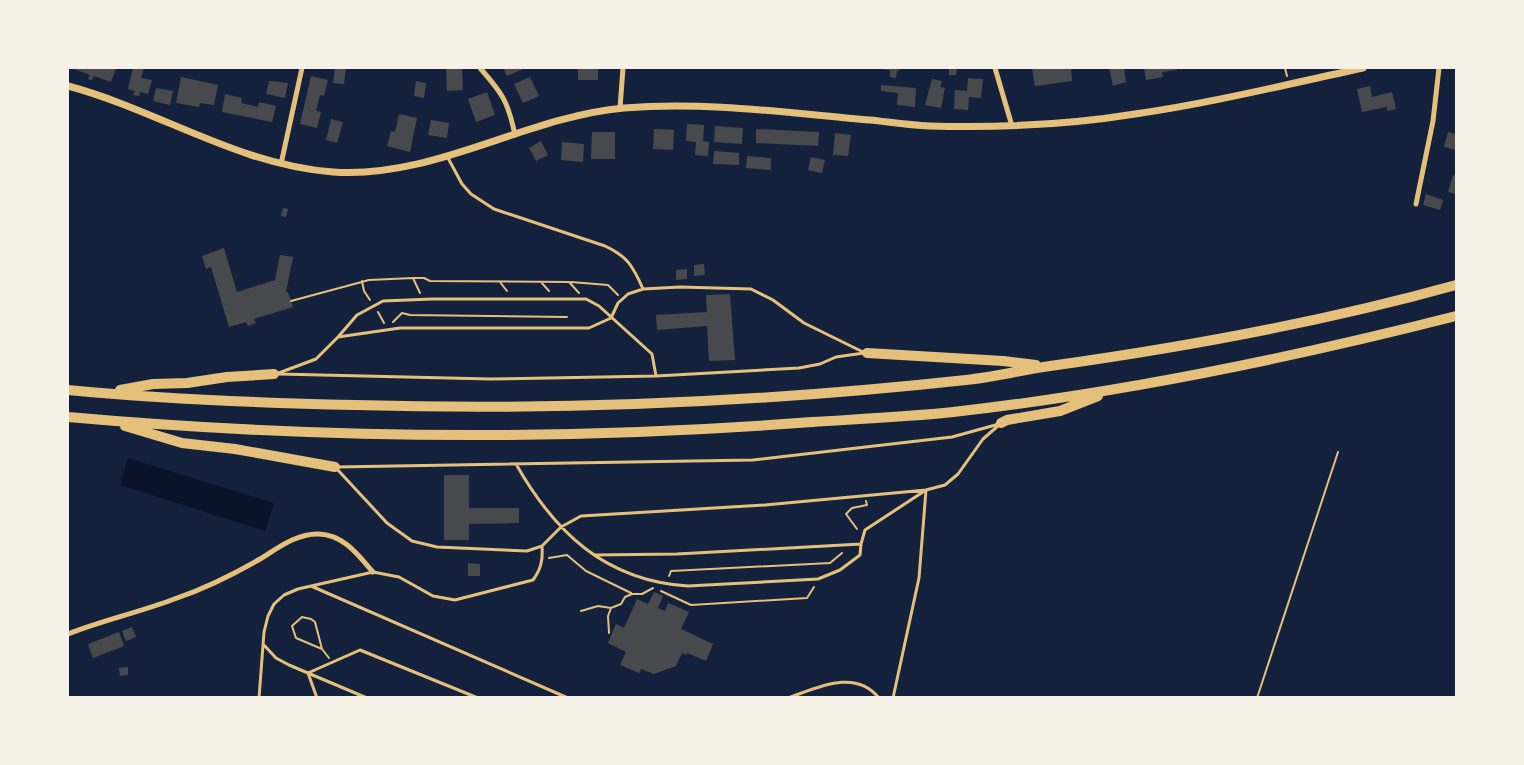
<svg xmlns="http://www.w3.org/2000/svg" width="1524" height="765" font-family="'Source Sans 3',sans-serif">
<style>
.water{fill:#0b132b}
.building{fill:#48494c}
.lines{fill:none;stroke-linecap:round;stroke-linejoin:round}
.path{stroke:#e5c07b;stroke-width:2}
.service{stroke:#e5c07b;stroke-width:3}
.minor{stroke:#e5c07b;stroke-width:5}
.tertiary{stroke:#e5c07b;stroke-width:7}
.motorway{stroke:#e5c07b;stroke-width:10}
</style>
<rect width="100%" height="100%" fill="#14213d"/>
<!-- water -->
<path class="water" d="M128 458 274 503 265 531 120 485Z"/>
<!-- building -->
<path class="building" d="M71 68H116L111 82 94 76 92 80 88 79 90 75Z
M133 68H144L141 78 152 80 148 94 140 92 139 96 133 95 135 91 128 89Z
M335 68H346L344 84 333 83Z
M446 68H462L463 90 447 91Z
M503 68H526L507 76Z
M578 68H598V80H578Z
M879 68H899V71H897L896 78 890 77V70L879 69Z
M949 68H957L956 75H949Z
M1032 68H1071L1072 81 1035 86Z
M1109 68H1124L1126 82 1113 86Z
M1144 68H1176L1177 70 1162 72 1163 77 1146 80Z
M311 76 328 80 324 96 320 95 316 111 321 112 317 128 300 124Z
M181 77 218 85 214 105 200 103 199 107 176 103Z
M530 77 539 96 523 103 514 84Z
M968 78 983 79 981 98 969 97 968 110 954 109 955 90 967 91Z
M932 79 942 81 940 87 945 88 941 108 925 105Z
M269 81 288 83 285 98 266 94Z
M416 81 426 83 424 98 414 96Z
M881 85 916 88 915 107 897 105 898 93 881 91Z
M1370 86 1372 97 1392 92 1396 109 1387 111V107L1362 112 1357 89Z
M156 88 173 91 170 105 153 101Z
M487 92 495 115 476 122 468 99Z
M225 94 242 98 241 103 258 107 259 102 276 106 272 122 222 112Z
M399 114 417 118 410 152 387 146 391 131 395 132Z
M331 119 343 122 337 143 326 140Z
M431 120 449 123 447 138 428 135Z
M687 124 704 125 703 141 709 142 708 156 695 155 696 142 686 141Z
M715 126 743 128 742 144 714 142Z
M654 129 674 130 673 150 653 149Z
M756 129 819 132 818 146 756 143Z
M592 132H615V159H591Z
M1448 132 1456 134V150L1444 147Z
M835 133 851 135 848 156 833 155Z
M541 141 548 155 536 161 529 148Z
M562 142 584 144 583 162 561 160Z
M714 151 739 153V165L713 164Z
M747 156 771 158V170L746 168Z
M811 157 825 160 822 173 808 170Z
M1453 175 1456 176V194L1448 192Z
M1426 194 1443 200 1440 210 1423 205Z
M283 208 288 209 286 217 281 216Z
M224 248 237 292 275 280 280 255 293 257 286 292H288L293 307 254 319 256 323 248 326 246 322 229 327 211 267 206 269 202 256Z
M704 264 705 275 694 276V265Z
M687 269V279L676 280V270Z
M730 294 735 360 709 361 707 326 657 330 656 315 707 312 706 295Z
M444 475H469V508H519V523L469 524V540H444Z
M468 563 480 564V576H468Z
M654 592 663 596 658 608 665 611 668 603 689 612 681 629 713 644 706 661 687 653 686 655 682 653 676 666 654 674 641 669 639 673 620 665 626 652 608 643 616 624 624 628 637 599 648 604Z
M132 627 136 637 126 641 122 631Z
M119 632 124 646 93 658 88 644Z
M128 667V675L120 676 119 668Z"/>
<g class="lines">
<!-- path -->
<path class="path" d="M1285 68 1287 76
M413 278H424L430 281 569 282 579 293
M362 281 364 291 370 300
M500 282 507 291
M541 282 549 291
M571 282 608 285 618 295
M291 301 369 280 413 278 420 293
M378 312 384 323
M393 322 402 313 410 315 567 317
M857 529 846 514 852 508 867 505 866 501
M549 558 567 555 586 571 631 593
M669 576 671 571 830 563 842 553
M661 591 691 605 807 598 814 587
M581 611 598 606 611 608
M609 633 608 616 611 608 621 604 625 597 632 594H642L653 588
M322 649 296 638 292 626 302 617 311 619 315 622 322 649 329 658
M1257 698 1338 452"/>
<!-- service -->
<path class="service" d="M448 158 462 184 471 194 494 209 605 246C627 256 633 266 643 289
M338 337 357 315 383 301 432 299H586L599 306 652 354 656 376
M276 374 316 359 338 337 400 328H589L611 318 618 303 628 294 643 289 680 287 751 289 773 300 804 323 863 352
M279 374 490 379 656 376 799 368 820 364 836 357 864 353
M516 464C555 533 606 581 688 586L818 579 840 570 860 555 861 544 865 530 926 490 945 485 958 474 983 439 999 425
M337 467 753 460 952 437 999 424
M336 468 387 523 412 541 437 547 527 551 542 546 561 527 581 516 765 505 926 490 919 578 893 698
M594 555 677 554 861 544
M311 586 568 698
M263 644 276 658 289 665 367 698
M259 698 264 632 268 616 274 604 284 595 298 589 373 572 399 577 433 596 455 600 533 580C541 569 543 560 542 546
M317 698 308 673 360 650 478 698
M788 698C817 688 855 668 879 698"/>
<!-- minor -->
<path class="minor" d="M480 68C502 93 508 101 515 135
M995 68 1012 126
M620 108 623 68
M281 164 302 68
M1416 204 1433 121 1439 68
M68 634C103 620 141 612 177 598 206 588 234 574 260 559 278 548 297 533 319 534 344 535 358 555 373 572"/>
<!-- tertiary -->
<path class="tertiary" d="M68 86C158 110 238 165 333 172 435 179 524 117 624 108 706 101 788 113 870 120 889 122 909 125 929 126 998 128 1067 125 1135 114 1212 103 1288 84 1363 68"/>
<!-- motorway -->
<path class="motorway" d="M867 353 1003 361 1036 365
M68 390C163 399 260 403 355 405 559 411 764 402 966 380 994 377 1022 370 1050 366 1186 347 1323 322 1456 285
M120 390 153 384 187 383 227 377 274 374
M68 417C315 439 565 441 812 422 859 419 906 417 953 412 1122 393 1291 358 1456 316
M1001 423 1007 420 1060 411 1098 396
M125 426 182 443 235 449 335 467"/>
</g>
<!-- border -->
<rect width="1524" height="765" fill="none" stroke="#f6f1e7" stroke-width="138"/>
</svg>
